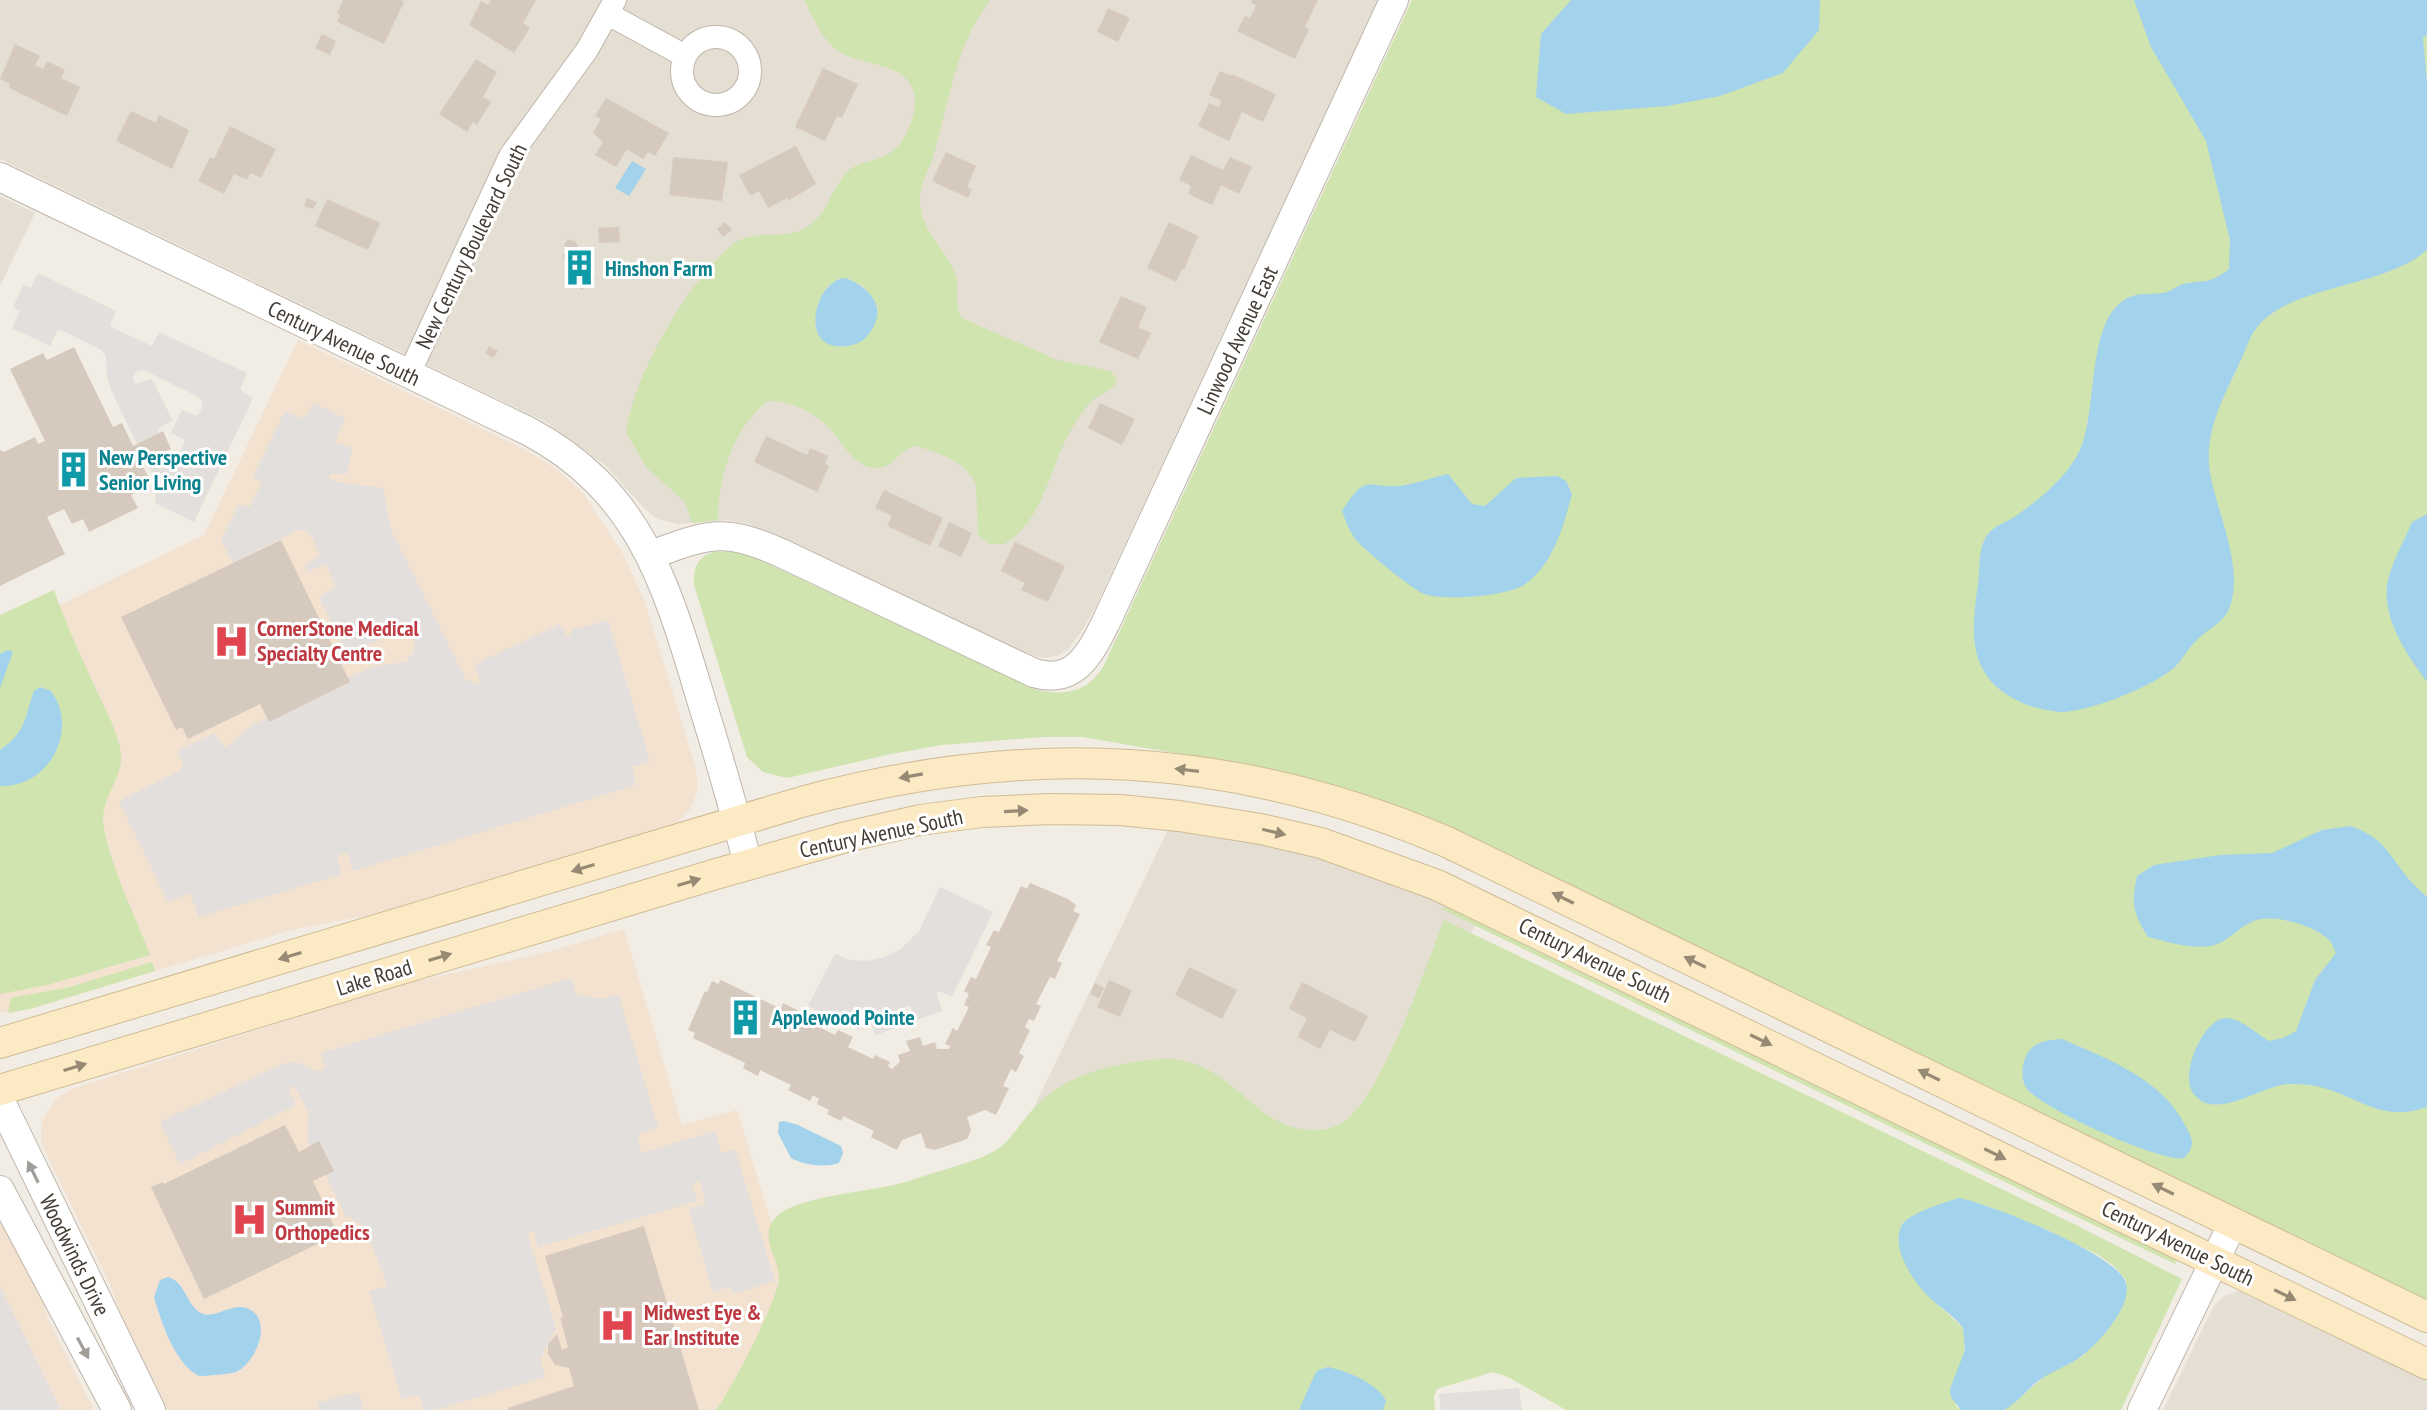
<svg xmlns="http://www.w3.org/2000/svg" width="2427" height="1410" font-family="'PT Sans Narrow',sans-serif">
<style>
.residential{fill:#e5ded3}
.commercial{fill:#f3e2d0}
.green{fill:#cfe4af;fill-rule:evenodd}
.parking{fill:#e2dfdc}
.water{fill:#a3d2ec}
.building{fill:#d5cabd}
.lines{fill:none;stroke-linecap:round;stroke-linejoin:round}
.minor-casing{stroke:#bfb6aa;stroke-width:24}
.tertiary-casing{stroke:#bfb6aa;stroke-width:30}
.secondary-casing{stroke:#cfbc96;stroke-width:32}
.minor{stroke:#fff;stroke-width:22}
.tertiary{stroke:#fff;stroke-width:28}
.secondary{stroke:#fbeac4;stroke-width:30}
.oneway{fill:#968a75}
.oneway2{fill:#a19e9a}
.labels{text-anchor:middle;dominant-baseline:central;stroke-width:6;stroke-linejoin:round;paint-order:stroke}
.street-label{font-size:22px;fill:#433c34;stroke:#fff}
.culture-label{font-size:22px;font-weight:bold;fill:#0d838f;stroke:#fff;text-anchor:start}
.health-label{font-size:22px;font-weight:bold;fill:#be3a42;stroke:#fff;text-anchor:start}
</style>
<rect width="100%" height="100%" fill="#f1ece4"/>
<!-- residential -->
<path class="residential" d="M0 0H1378L1096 606 1082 631 1067 650 1057 656 1043 658 1031 655 749 524 726 520 678 524 657 519 644 508 604 464 546 422 0 159Z
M0 196 35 213 0 286Z
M1169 828 1274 845 1337 863 1412 889 1478 919 1310 1264 1025 1126Z
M2239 1291 2427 1379V1410H2163L2214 1306 2224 1296Z"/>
<!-- commercial -->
<path class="commercial" d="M298 340 526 450 558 470 582 492 623 554 645 602 696 769 698 788 691 808 675 825 394 910 288 931 30 1009 10 1013 0 1012V634L204 535Z
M624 929 682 1125 737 1110 788 1277 724 1410H164L145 1377 109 1282 41 1143 42 1121 55 1100 69 1090 395 986 548 952Z
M0 1220 35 1281 50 1323 94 1410H0Z"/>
<!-- green -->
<path class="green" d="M804 0H990C956 44 949 102 934 154 930 169 919 185 920 201 920 231 948 250 956 277 960 292 953 305 962 318L1057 360 1111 371 1117 380C1112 392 1104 391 1094 399 1086 405 1078 419 1072 428 1049 466 1045 520 1004 544H989L978 534 976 485C969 463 935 451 915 446 900 449 894 467 878 468 855 469 843 443 830 429 817 414 788 399 768 401 733 427 718 478 718 520L692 523 685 502 647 468 627 434C630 380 690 279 732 245 752 228 779 240 802 230 826 218 830 192 846 173 856 162 872 162 885 156 904 148 919 113 914 93 905 60 860 67 837 50 822 39 813 17 804 0ZM846 279 863 286 878 306C877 327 866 342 845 347L815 327 819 308 827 286Z
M1412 0H2427V1302L1358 794 1263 768 1082 737H1043L942 745 891 754 787 778 763 772 747 757 694 585C691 542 731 549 758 559L1036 690C1067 696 1090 692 1105 663Z
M54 590C65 622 80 654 94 685 104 707 117 729 121 753 124 774 104 795 103 817 102 848 138 922 150 955L47 985 0 994V615Z
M1451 906 2171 1256 2177 1262 2175 1264 2104 1230 1441 909Z
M1444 920 2076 1225 2182 1279 2121 1410H2004L2049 1373 2083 1356 2115 1320 2126 1296V1280L2113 1265 2098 1255 2053 1233 1985 1205 1900 1232V1240L1921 1288 1963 1328C1969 1347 1958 1384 1956 1406L1961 1410H1566L1508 1377 1493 1372 1437 1389 1434 1397 1435 1410H716C731 1390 777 1302 779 1279 780 1258 757 1236 776 1217 797 1196 867 1192 898 1184 913 1180 929 1174 944 1170 964 1163 989 1158 1005 1143 1019 1129 1028 1111 1045 1098 1074 1073 1114 1064 1151 1060 1202 1053 1226 1082 1262 1111 1284 1129 1321 1139 1346 1120 1383 1091 1426 967 1444 920Z
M152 962 155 971 30 1009 8 1013 11 998 70 987Z"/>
<!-- parking -->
<path class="parking" d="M38 273 116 311 110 325 111 327 152 346 159 332 247 373 240 390 253 398 194 522 155 503 157 485 146 461 167 451 174 454 181 451 185 440 171 433 182 410 197 416 202 408V401L197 396 143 370 137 371 133 377 135 384 152 379 173 421 158 428 159 433 137 444 111 390 107 376 106 357 102 350 61 330 57 331 50 346 12 328 20 311 13 307 23 285 31 288Z
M313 403 345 418 335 442 352 448 347 474H331L329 478 335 482 383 488 391 530 466 680 479 684 480 680 474 665 560 624 568 638 572 630 608 620 650 761 632 767 636 785 353 871 348 855 344 853 337 857 342 874 199 917 190 893 168 902 119 801 181 770 183 765 177 751 215 733 222 746 227 747 252 725 267 718 269 722 282 715 349 683 348 678 374 666 406 662 414 652 415 645 411 637 400 630 347 654 319 597 336 587 327 567 323 564 308 572 305 566 320 555 312 537 306 531 298 530 233 563 221 540 239 504 250 507 262 481 253 476 285 411 305 419Z
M940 887 993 912 952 997 939 991 936 992 942 1011 916 1020 910 1005 898 1009 895 1013 900 1026 876 1035 869 1019H865L860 1030 808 1006 835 954 850 960 867 961 885 957 901 949 919 931Z
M571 978 577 995 603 999 618 994 658 1127 638 1134 641 1153 715 1131 721 1153 735 1150 775 1281 734 1294 730 1287 713 1292 689 1210 706 1203 700 1183 697 1181 692 1185 697 1201 538 1247 534 1232 529 1231 528 1236 556 1328 540 1360 545 1377 435 1410H424L419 1395 402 1399 369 1291 386 1287 387 1283 365 1228 345 1214 326 1175 334 1170 320 1142 310 1146 307 1141 309 1113 295 1087 291 1086 289 1090 296 1105 180 1164 160 1122 282 1064 297 1062 316 1071H322L325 1067 321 1053Z
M0 1286 61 1410H0Z
M1519 1388 1522 1410H1441L1439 1394Z
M358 1392 364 1410H319L317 1403Z"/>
<!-- water -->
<path class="water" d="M1571 0H1820L1819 30 1783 73 1720 96 1667 106 1566 114 1536 97 1541 34Z
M2134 0H2427V35L2423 38 2427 82V250C2383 289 2287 284 2255 330 2249 338 2246 350 2241 360 2225 394 2203 433 2210 473 2217 513 2245 568 2229 609 2223 623 2206 630 2196 641 2188 648 2183 659 2175 667 2154 686 2088 713 2059 712 2050 711 2036 708 2027 705 1968 681 1970 639 1978 584 1980 571 1978 551 1985 539 1991 526 2006 523 2016 516 2041 498 2067 477 2080 450 2098 411 2086 325 2124 300 2136 292 2149 295 2163 293 2170 292 2174 288 2180 285 2204 278 2206 287 2229 269L2230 240 2206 141 2151 47Z
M632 161 646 169 629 196 615 188Z
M846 278C872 289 889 309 868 335 863 342 855 345 847 346 796 353 815 278 846 278Z
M1448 474 1472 504 1485 506 1516 478 1557 476 1566 481 1572 494C1563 527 1554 564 1524 585 1508 596 1439 602 1422 593 1410 587 1368 553 1359 543 1350 534 1346 522 1342 511 1369 468 1369 492 1405 485 1419 483 1433 477 1448 474Z
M2427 514V682C2408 656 2383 621 2387 586 2389 568 2405 539 2412 522Z
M8 650 13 652 0 688V654Z
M40 687 51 691C80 731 48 788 0 786V750C27 731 24 719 34 691Z
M2351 826C2382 838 2385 848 2404 873 2410 882 2419 889 2427 897V1107C2384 1122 2365 1101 2327 1089 2316 1085 2302 1084 2291 1084 2264 1083 2215 1124 2193 1093 2179 1074 2204 1018 2226 1018 2240 1018 2257 1034 2269 1041L2283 1038 2296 1031 2315 980 2336 953C2335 952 2332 943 2331 942 2318 926 2273 913 2254 921 2238 927 2228 943 2210 946 2189 949 2169 942 2148 937 2133 913 2131 904 2137 876L2154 865 2220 855 2272 853 2322 830Z
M2062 1039C2107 1059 2161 1078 2185 1125 2193 1139 2196 1146 2184 1158 2164 1164 2034 1106 2025 1086 2021 1077 2022 1064 2026 1056 2033 1041 2048 1040 2062 1039Z
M784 1121 798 1125 841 1146 843 1153 839 1163C824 1168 804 1165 791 1158L778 1133 779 1122Z
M1959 1198C1988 1203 2119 1255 2126 1283 2133 1306 2097 1346 2079 1358 2065 1367 2050 1372 2037 1382 2027 1390 2015 1405 2004 1410 1993 1410 1973 1410 1961 1410L1951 1397 1950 1389 1965 1350 1963 1328C1953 1314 1937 1306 1926 1294 1912 1279 1890 1246 1902 1225 1909 1213 1946 1202 1959 1198Z
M168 1277C186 1282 185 1304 201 1313 216 1320 232 1301 249 1309 274 1322 255 1363 236 1372 232 1374 205 1376 199 1376 175 1364 161 1322 154 1297L160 1280Z
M1328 1367C1345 1370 1379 1384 1386 1401L1383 1410H1299L1315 1374 1318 1370Z"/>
<!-- building -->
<path class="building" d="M343 0H401L404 2 384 44 337 22 340 15 337 13Z
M491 0H536L523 23 530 28 514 53 469 25 481 1 488 5Z
M1252 0H1318L1305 27 1309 29 1295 59 1237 31 1245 16 1250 18 1256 5 1251 3Z
M1108 8 1130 18 1118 42 1097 32Z
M322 34 336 41 330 55 315 48Z
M15 44 40 56 35 65 43 69 47 61 65 70 61 78 80 87 67 116 9 88 10 84 0 79Z
M476 59 497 72 483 97 491 102 477 125 473 122 467 132 439 114Z
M823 68 858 84 842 118 837 116 825 141 795 127Z
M1220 71 1231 76 1232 74 1276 94 1263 122 1242 112 1229 141 1198 126 1209 103 1219 107 1221 103 1220 100 1209 95Z
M606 98 669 133 655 156 648 152 643 159 627 149 616 167 595 155 603 142 593 133 601 119 595 116Z
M131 111 156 123 159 115 189 130 172 169 116 141Z
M230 126 276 149 261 178 251 173 247 180 234 174 224 194 198 181 210 157 214 159Z
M796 146 816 184 788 201 787 198 768 208 759 191 750 196 739 175Z
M946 152 976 166 967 187 972 190 968 198 932 181Z
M1191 155 1223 170 1230 157 1252 167 1239 194 1221 185 1212 205 1188 194 1191 186 1179 180Z
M673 157 728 162 722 201 669 195Z
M307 198 317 202 313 209 304 206Z
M327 199 380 223 368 250 315 226Z
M725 222 732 230 723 237 717 229Z
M1169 222 1198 236 1184 270 1182 269 1176 282 1147 268Z
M619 227 620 242 599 243 598 228Z
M568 239 576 242 586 263 589 261 592 267 589 269 596 280 581 290 570 274 562 255 568 251 564 245Z
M1121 296 1147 307 1138 327 1151 333 1138 359 1099 342Z
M489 346 498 351 493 358 485 353Z
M74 347 113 427 122 423 133 446 163 431 171 449 142 464 148 476 138 481 142 489 131 495 138 508 89 532 83 519 72 524 64 509 47 517 65 554 0 586V450L4 452 35 437 38 444 45 441 10 369 43 353 47 360Z
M1100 403 1135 419 1122 445 1088 428Z
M766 436 807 455 810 448 828 456 825 464 829 466 817 492 754 462Z
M884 490 943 518 930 546 887 526 892 516 875 508Z
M949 522 972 533 961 557 938 546Z
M281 540 350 682 269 722 260 704 188 739 182 727 176 730 121 617Z
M1015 542 1065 566 1048 602 1021 590 1025 583 1001 571Z
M1030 883 1068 899 1076 905 1073 911 1080 914 1057 961 1062 963 1055 979 1050 977 1036 1004 1041 1006 1034 1021 1029 1019 1025 1027 1030 1030 1019 1053 1024 1056 1016 1072 1011 1069 1003 1086 1009 1088 996 1115 985 1110 967 1117 971 1130 967 1139 935 1150 926 1148 921 1133 902 1140 897 1150 871 1137 874 1131 843 1116 841 1121 827 1114 829 1110 817 1104 819 1099 813 1095 810 1101 788 1090 791 1085 760 1070 758 1076 743 1068 745 1063 693 1038 695 1033 688 1030 705 991 707 992 712 981 718 984 721 980 781 1009 783 1003 799 1011 796 1016 835 1035 838 1030 853 1037 848 1047 873 1059 875 1055 890 1062 888 1066 892 1069 900 1062 898 1055 910 1051 906 1041 920 1037 923 1046 935 1042 937 1049H949L950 1046 945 1044 953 1028 957 1031 969 1007 964 1005 969 994 964 991 971 977 976 979 991 947 986 945 994 930 999 932 1021 886 1027 889Z
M1189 967 1237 990 1222 1019 1175 995Z
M1109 980 1132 990 1120 1017 1097 1007Z
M1302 982 1368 1016 1355 1042 1330 1030 1320 1049 1298 1037 1307 1018 1289 1009Z
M1095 983 1104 988 1099 998 1090 994Z
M285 1125 299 1152 319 1141 334 1171 313 1181 338 1234 204 1299 151 1187 163 1182 164 1184Z
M644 1226 699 1410H508V1408L574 1386 569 1368 555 1365 548 1354V1344L557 1334 562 1350 568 1347 560 1318 563 1317 545 1256Z"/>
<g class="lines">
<defs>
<path id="minor" d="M608 14 685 56
M682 71a34 34 0 1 1 68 0a34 34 0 1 1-68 0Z
M409 374 510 156 587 50 615 0"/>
<path id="tertiary" d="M0 177 528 431C643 492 668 590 703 706 719 758 735 811 748 865
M651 555C709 534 722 527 781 553L1034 673C1075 685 1090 654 1106 622L1394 0
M0 1100 151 1410
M0 1190 117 1410
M2142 1410 2233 1223"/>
<path id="secondary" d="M0 1043 805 801C1028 741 1234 751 1447 842L2427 1317
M0 1090 716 874 846 837 920 820 982 812 1051 809 1120 810 1179 816 1261 829 1321 843 1437 885 2427 1364"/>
</defs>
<!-- minor casing -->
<use href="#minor" class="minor-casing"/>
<!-- tertiary casing -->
<use href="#tertiary" class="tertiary-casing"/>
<!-- secondary casing -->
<use href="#secondary" class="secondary-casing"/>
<!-- minor -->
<use href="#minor" class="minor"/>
<!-- tertiary -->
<use href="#tertiary" class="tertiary"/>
<!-- secondary -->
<use href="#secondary" class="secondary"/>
</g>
<!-- one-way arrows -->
<defs><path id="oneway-solid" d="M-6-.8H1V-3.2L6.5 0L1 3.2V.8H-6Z" transform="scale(2)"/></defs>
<g class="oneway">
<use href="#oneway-solid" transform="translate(1187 770) rotate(-173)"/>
<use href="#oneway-solid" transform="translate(911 776) rotate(170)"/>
<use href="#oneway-solid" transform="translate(1016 811) rotate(-3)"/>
<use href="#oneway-solid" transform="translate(1274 832) rotate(13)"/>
<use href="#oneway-solid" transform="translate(583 868) rotate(163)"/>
<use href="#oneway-solid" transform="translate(689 882) rotate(-17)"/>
<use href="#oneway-solid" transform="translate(1563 898) rotate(-154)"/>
<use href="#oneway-solid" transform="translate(290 956) rotate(163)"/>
<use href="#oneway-solid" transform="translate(440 957) rotate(-17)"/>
<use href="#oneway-solid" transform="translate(1695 962) rotate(-154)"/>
<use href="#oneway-solid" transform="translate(1761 1040) rotate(26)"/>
<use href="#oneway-solid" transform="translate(75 1067) rotate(-17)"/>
<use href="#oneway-solid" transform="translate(1929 1075) rotate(-154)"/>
<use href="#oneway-solid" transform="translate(1995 1154) rotate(26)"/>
<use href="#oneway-solid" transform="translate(2163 1189) rotate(-154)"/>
<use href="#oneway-solid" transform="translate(2285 1295) rotate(26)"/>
</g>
<g class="oneway2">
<use href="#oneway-solid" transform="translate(33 1172) rotate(-116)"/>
<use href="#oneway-solid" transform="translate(83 1348) rotate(62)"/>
</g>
<!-- icons -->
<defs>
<symbol id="building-bare" viewBox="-9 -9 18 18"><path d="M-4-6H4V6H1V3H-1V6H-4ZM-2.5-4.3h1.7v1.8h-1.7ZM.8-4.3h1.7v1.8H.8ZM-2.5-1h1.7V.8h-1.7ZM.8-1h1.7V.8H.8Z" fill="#0f9aa8" stroke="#fff" stroke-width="2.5" paint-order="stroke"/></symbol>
<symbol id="hospital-bare" viewBox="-9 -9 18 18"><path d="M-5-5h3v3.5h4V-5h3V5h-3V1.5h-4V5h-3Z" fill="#e0444e" stroke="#fff" stroke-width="2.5" paint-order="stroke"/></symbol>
</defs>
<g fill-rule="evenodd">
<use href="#building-bare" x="554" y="242" width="51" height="51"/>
<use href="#building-bare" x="48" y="444" width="51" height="51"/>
<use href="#hospital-bare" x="206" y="616" width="51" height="51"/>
<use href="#building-bare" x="720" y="992" width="51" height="51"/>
<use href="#hospital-bare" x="224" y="1194" width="51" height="51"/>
<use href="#hospital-bare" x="592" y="1300" width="51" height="51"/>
</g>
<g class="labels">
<!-- street labels -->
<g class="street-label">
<text transform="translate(471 246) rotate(-64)">New Century Boulevard South</text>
<text transform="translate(1237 340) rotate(-65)">Linwood Avenue East</text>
<text transform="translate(344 343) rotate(26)">Century Avenue South</text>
<text transform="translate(881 833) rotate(-12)">Century Avenue South</text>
<text transform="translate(1595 960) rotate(26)">Century Avenue South</text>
<text transform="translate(374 977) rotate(-17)">Lake Road</text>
<text transform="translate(2178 1243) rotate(26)">Century Avenue South</text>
<text transform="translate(75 1255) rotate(64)">Woodwinds Drive</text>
</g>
<!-- culture labels -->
<g class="culture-label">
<text x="605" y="268">Hinshon Farm</text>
<text x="99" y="457">New Perspective<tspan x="99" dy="25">Senior Living</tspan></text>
<text x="772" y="1017">Applewood Pointe</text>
</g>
<!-- health labels -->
<g class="health-label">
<text x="257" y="628">CornerStone Medical<tspan x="257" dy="25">Specialty Centre</tspan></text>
<text x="275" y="1207">Summit<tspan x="275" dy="25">Orthopedics</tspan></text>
<text x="644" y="1312">Midwest Eye &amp;<tspan x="644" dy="25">Ear Institute</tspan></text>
</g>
</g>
</svg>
